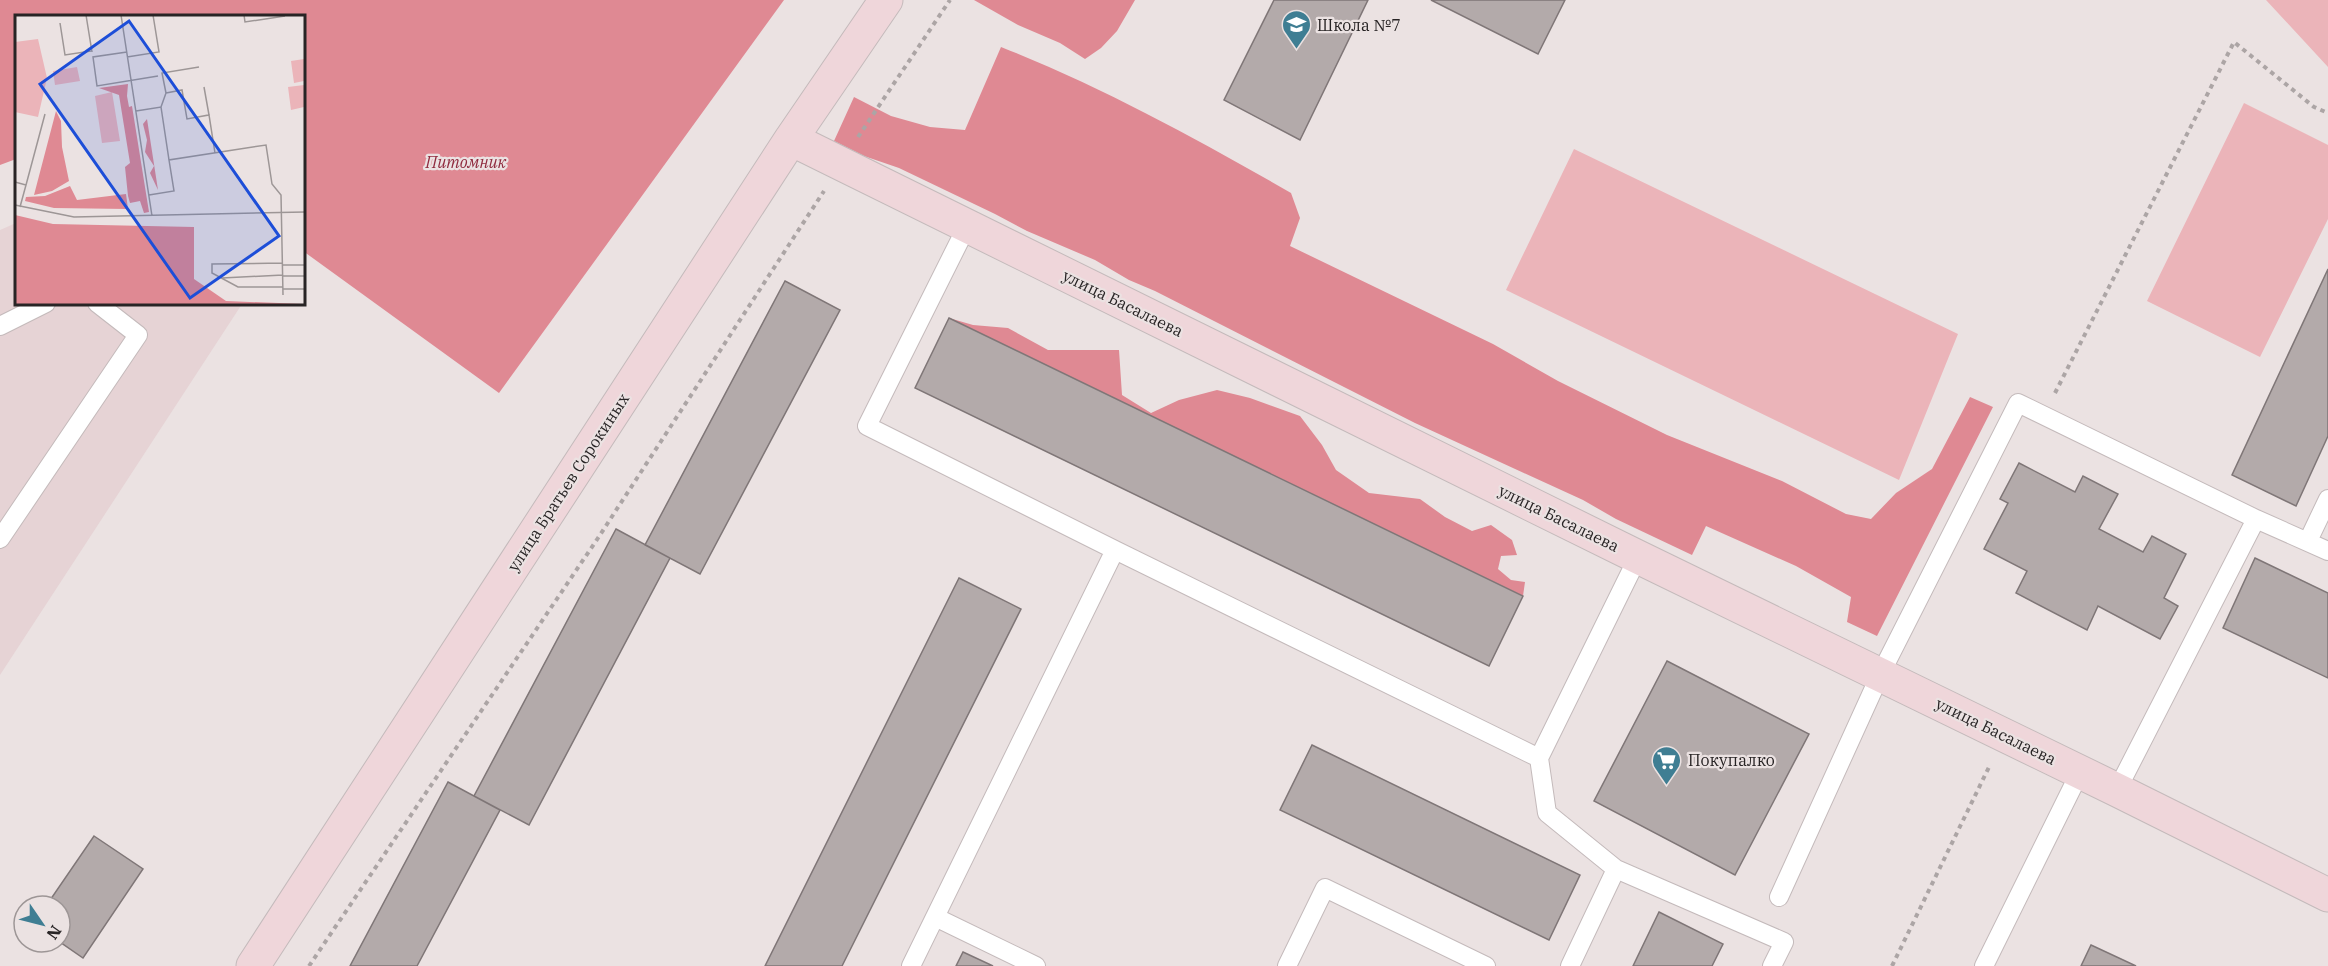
<svg xmlns="http://www.w3.org/2000/svg" width="2328" height="966" font-family="'IBM Plex Serif',serif">
<style>
.built{fill:#e6d3d5}
.green{fill:#ebb4b9}
.forest{fill:#df8993}
.building{fill:#b3aaaa;stroke:#7f7677;stroke-width:1.5}
.lines{fill:none;stroke-linecap:round;stroke-linejoin:round}
.lane-casing{stroke:#c4babb;stroke-width:20}
.secondary-casing{stroke:#c4babb;stroke-width:35}
.path{stroke:#aca5a5;stroke-width:4;stroke-dasharray:4.5 4.5;stroke-linecap:butt}
.lane{stroke:#fff;stroke-width:18}
.secondary{stroke:#efd6da;stroke-width:33}
.labels{text-anchor:middle;dominant-baseline:central;stroke-width:4.5;stroke-linejoin:round;paint-order:stroke}
.poi-label{font-size:16px;fill:#282425;stroke:#ebe2e2;text-anchor:start}
.park-label{font-size:16px;font-style:italic;fill:#902b3f;stroke:#ebe2e2}
.street-label{font-size:16px;fill:#282425;stroke:#ebe2e2}
.inset-road{fill:none;stroke:#9d9696;stroke-width:1.5}
.view{fill:#1d4ed8;fill-opacity:0.15;stroke:#1d4ed8;stroke-width:3}
.inset-edge{fill:none;stroke:#282425;stroke-width:3}
</style>
<rect width="100%" height="100%" fill="#ebe2e2"/>
<!-- built -->
<path class="built" d="M16 223V303L242 304 0 675V230Z"/>
<!-- green -->
<path class="green" d="M2266 0H2328V67Z
M2244 103 2328 145V219L2260 357 2147 301Z
M1574 149 1958 334 1899 480 1506 290Z"/>
<!-- forest -->
<path class="forest" d="M0 0H784L499 393 303 251V16H16V159L0 165Z
M974 0H1135L1117 31 1101 48 1085 59 1060 43 1018 25Z
M1001 47C1102 87 1197 139 1291 193L1300 218 1290 246 1493 344 1558 381 1667 435 1782 481 1846 514 1871 519 1896 493 1932 469 1970 397 1993 407 1877 636 1847 622 1851 597 1796 566 1706 526 1692 555 1616 519 1583 500 1415 423 1155 291 1129 280 1095 260 1027 231 995 214 899 168 864 156 834 141 854 97 891 116 930 127 965 130Z
M949 318 973 325 1008 328 1048 350H1119L1122 395 1151 413 1179 400 1217 390 1250 398 1300 416 1322 445 1336 470 1369 493 1420 499 1445 517 1472 531 1491 525 1512 540 1517 555 1501 556 1498 569 1511 580 1525 582 1523 596Z"/>
<!-- building -->
<path class="building" d="M1274 0H1368L1300 140 1224 100Z
M1431 0H1565L1538 54Z
M2328 269V436L2296 506 2232 475Z
M785 281 840 310 700 574 645 545Z
M949 318 1523 596 1489 666 915 388Z
M2019 463 2075 492 2083 476 2118 494 2099 529 2143 552 2152 536 2186 554 2164 598 2178 606 2160 639 2098 606 2087 630 2016 593 2027 571 1984 549 2008 503 2000 499Z
M616 529 670 558 529 825 474 796Z
M2255 558 2328 593V678L2223 628Z
M959 578 1021 609 842 966H765Z
M1667 661 1809 734 1735 875 1594 801Z
M1312 745 1580 875 1549 940 1280 810Z
M448 782 500 810 417 966H350Z
M94 836 143 869 83 958 60 942V906H46Z
M1659 912 1723 944 1712 966H1633Z
M2091 945 2136 966H2081Z
M963 952 993 966H956Z"/>
<g class="lines">
<defs>
<path id="lane" d="M0 326 46 303
M2256 519 2328 551
M0 539 138 335 97 303
M2308 541 2328 499
M1115 550 1539 758 1638 557
M1539 758 1547 813 1616 869 1784 942 1772 966
M1779 897 1880 675 2018 403 2256 519 2117 790
M935 917 1036 966
M911 966 1115 550 867 426 967 226
M1287 966 1325 888 1486 966
M1570 966 1616 869
M1984 966 2080 772"/>
<path id="secondary" d="M791 139 1638 557 2117 790 2328 895
M253 966 791 139 886 0"/>
</defs>
<!-- lane casing -->
<use href="#lane" class="lane-casing"/>
<!-- secondary casing -->
<use href="#secondary" class="secondary-casing"/>
<!-- path -->
<path class="path" d="M858 137 950 0
M2055 393 2234 42 2314 107 2328 113
M309 966 598 538 824 191
M1892 966 1990 765"/>
<!-- lane -->
<use href="#lane" class="lane"/>
<!-- secondary -->
<use href="#secondary" class="secondary"/>
</g>
<!-- icons -->
<defs>
<symbol id="school-pin" viewBox="-11 -11 22 30"><path d="M0 17L-7.5 6A9.5 9.5 0 1 1 7.5 6Z" fill="#3f7e93" stroke="#ebe2e2"/><path d="M0-5L7-2L0 1L-7-2ZM-4 1L0 2.5L4 1V4Q0 6-4 4Z" fill="#fff"/></symbol>
<symbol id="supermarket-pin" viewBox="-11 -11 22 30"><path d="M0 17L-7.5 6A9.5 9.5 0 1 1 7.5 6Z" fill="#3f7e93" stroke="#ebe2e2"/><path d="M-6-5.5h2.5l.6 2H6L4.5 2H-2.5L-4.4-4H-6ZM-1.5 3.2a1.3 1.3 0 1 0 .1 0ZM3 3.2a1.3 1.3 0 1 0 .1 0Z" fill="#fff"/></symbol>
</defs>
<g fill-rule="evenodd">
<use href="#school-pin" x="1280" y="8" width="33" height="45"/>
<use href="#supermarket-pin" x="1650" y="744" width="33" height="45"/>
</g>
<g class="labels">
<!-- poi labels -->
<g class="poi-label">
<text x="1317" y="25">Школа №7</text>
<text x="1688" y="760">Покупалко</text>
</g>
<!-- park labels -->
<g class="park-label">
<text x="466" y="162">Питомник</text>
</g>
<!-- street labels -->
<g class="street-label">
<text transform="translate(1123 303) rotate(26)">улица Басалаева</text>
<text transform="translate(568 482) rotate(-57)">улица Братьев Сорокиных</text>
<text transform="translate(1559 518) rotate(26)">улица Басалаева</text>
<text transform="translate(1996 731) rotate(26)">улица Басалаева</text>
</g>
</g>
<!-- overview -->
<g transform="translate(15 15)">
<rect width="290" height="290" fill="#ebe2e2"/>
<path d="M23 24 32 63 23 102 0 97V27ZM289 44V66L279 68 276 46ZM62 52 65 66 40 70 38 56ZM289 70V92L276 95 273 72ZM97 77 105 126 87 128 80 81Z" fill="#ebb4b9"/>
<path d="M113 69 112 81 114 92 117 91 134 197 129 198 125 186 115 188 113 181 110 152 115 148 104 80 84 73ZM41 96 46 106 47 132 54 166 37 176 19 180ZM132 104 143 175 135 158 139 151 130 137 132 125 128 109ZM55 171 62 185 111 179 113 194 39 193 10 186 11 182 30 181ZM0 200 38 209 179 212V264L211 286 289 289H0Z" fill="#df8993"/>
<path class="inset-road" d="M71 0 77 37M106 0 137 201M229 0 230 7 270 1M45 8 50 40 76 36M112 37 78 42 82 71 143 61M112 42 144 37 138 0M189 72 194 100M151 78 167 75 172 104 194 100 200 138M146 92 151 78 147 58 184 52M121 96 146 92 154 145M0 167 11 170 5 192M11 170 30 99M134 180 159 176 154 145 251 130 257 169 266 180 268 280M0 190 59 202 290 197M268 248 197 249V258L223 272H268M268 250H290M268 261H290M207 263 268 260M268 274H290"/>
<path class="view" d="M114 6 264 221 175 283 25 69Z"/>
<rect width="290" height="290" class="inset-edge"/>
</g>
<!-- north arrow -->
<g transform="translate(42 924) rotate(125)"><circle r="28" fill="#ebe2e2" stroke="#9d9696" stroke-width="1.5"/>
<path d="M0-4.5L10 22L0 15L-10 22Z" fill="#3f7e93"/>
<text y="-9" font-size="16" font-weight="bold" text-anchor="middle" fill="#282425">N</text>
</g>
</svg>
